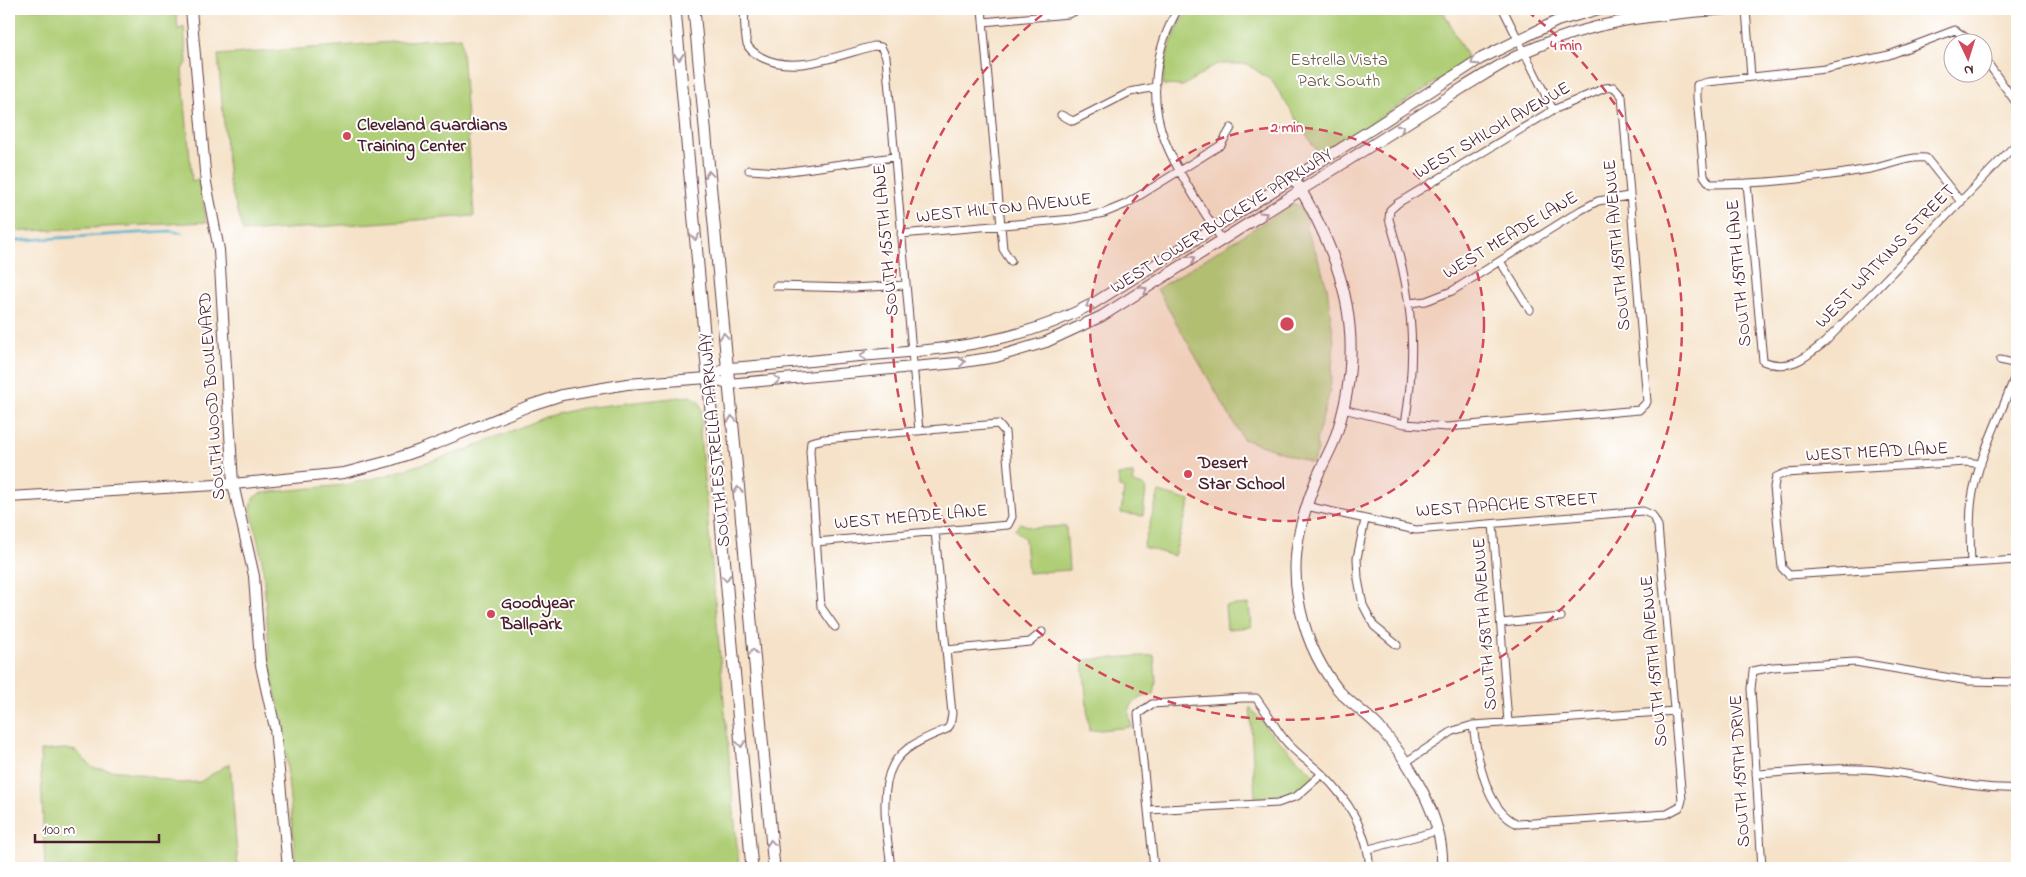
<svg xmlns="http://www.w3.org/2000/svg" width="2026" height="877" font-family="'Indie Flower',sans-serif">
<style>
.green{fill:#afce76;stroke:#7c7650}
.lines{fill:none;stroke-linecap:round;stroke-linejoin:round}
.stream{stroke:#53afd1;stroke-width:2.5}
.street-casing{stroke:#643c43;stroke-width:9}
.secondary-casing{stroke:#643c43;stroke-width:12}
.primary-casing{stroke:#643c43;stroke-width:13}
.street{stroke:#fff;stroke-width:7}
.secondary{stroke:#fff;stroke-width:10}
.primary{stroke:#fff;stroke-width:11}
.oneway{stroke:#ae9aa0}
.ring{fill:none;stroke:#d1495b;stroke-width:2.5;stroke-dasharray:9 6}
.poi-dot{fill:#d1495b;stroke:#fff;stroke-width:2}
.labels{text-anchor:middle;dominant-baseline:central;stroke-width:4;stroke-linejoin:round;paint-order:stroke}
.park-label{font-size:18px;fill:#685442;stroke:#fff}
.poi-label{font-size:18px;font-weight:bold;fill:#4a1f2b;stroke:#fff;text-anchor:start}
.street-label{font-size:18px;fill:#4a1f2b;stroke:#fff}
.centre{fill:#d1495b;stroke:#fff;stroke-width:2.5}
.ring-label{font-size:15px;text-anchor:middle;font-weight:bold;fill:#d1495b;stroke:#fff;stroke-width:4;stroke-linejoin:round;paint-order:stroke}
</style>
<rect width="100%" height="100%" fill="#fff"/>
<filter id="ink" filterUnits="userSpaceOnUse"><feTurbulence type="fractalNoise" baseFrequency=".02" numOctaves="2"/><feDisplacementMap in="SourceGraphic" scale="10" xChannelSelector="R" yChannelSelector="G"/><feConvolveMatrix kernelMatrix="1 2 1 2 8 2 1 2 1" color-interpolation-filters="sRGB"/></filter>
<filter id="wash" filterUnits="userSpaceOnUse"><feTurbulence type="fractalNoise" baseFrequency=".0096" numOctaves="4" result="noise"/><feDisplacementMap in="SourceGraphic" scale="20" xChannelSelector="R" yChannelSelector="G"/><feGaussianBlur stdDeviation="1.12" result="paint"/><feColorMatrix in="noise" values="0 0 0 0 0 0 0 0 0 0 0 0 0 0 0 0 0 1.4 0 .05"/><feComposite in="paint" operator="in"/></filter>
<g filter="url(#wash)">
<rect width="100%" height="100%" fill="#f5e2c8"/>
<!-- green -->
<path class="green" d="M9 9H176L178 30 184 26 187 63 182 69 192 182 199 178 206 222 9 232Z
M1189 9H1442L1469 61 1320 156 1272 81 1247 64H1217L1183 86 1163 85C1164 56 1173 33 1189 9Z
M461 37 474 216 243 232 229 182 218 55Z
M1293 204 1298 205 1308 220 1305 228 1316 252 1327 287 1334 342 1330 391 1316 441 1318 451 1312 463 1243 439 1157 289Z
M690 396C708 402 701 420 700 434L739 868H296L283 722 271 678 263 565 251 510 253 498 261 493 344 485 384 476 466 450 545 417 582 408Z
M1133 474 1134 483 1146 487 1143 516 1121 513 1124 488 1119 487 1118 475Z
M1159 492 1190 501 1174 556 1143 547Z
M1020 523 1033 528 1066 526 1069 570 1028 573 1025 539 1015 530Z
M1249 604 1251 627 1227 629 1225 606Z
M1154 655 1156 682 1154 694C1134 699 1124 705 1132 727L1089 731 1083 660Z
M1250 707 1269 731 1315 776C1293 795 1283 796 1255 797Z
M65 749 76 751 93 768 128 772 178 783 200 782 230 763 238 868H45L40 751Z"/>
<g class="lines">
<!-- stream -->
<path class="stream" d="M9 241 170 231 182 233"/>
</g>
</g>
<g filter="url(#ink)">
<g class="lines">
<defs>
<path id="street" d="M744 9C745 20 744 33 747 44 749 50 755 53 761 57 794 75 839 55 874 46L881 47 886 57 919 431
M982 9 1003 249 1011 261
M1178 9C1155 48 1148 98 1165 141 1177 172 1204 212 1222 240
M1503 9 1553 110
M1746 9 1751 77
M983 22 1068 14 1081 9
M1984 58 2017 104
M1061 115 1073 121 1130 92 1156 87
M749 170 782 172 894 157
M1747 183 1763 361C1789 372 1805 358 1825 342L2017 143
M1961 202 1926 158C1906 156 1889 166 1870 169 1817 178 1763 184 1710 184L1704 176 1697 98V85L1708 82 1825 69 1889 55 1955 30 1972 42
M901 234 1073 219 1104 213 1126 204 1221 145 1231 128
M1500 261 1530 310
M776 286 852 288 906 285
M1409 303 1426 301 1452 291 1581 210 1598 201 1629 196
M2000 360 2017 364
M1343 409 1405 424 1447 427 1639 410 1647 402 1622 96 1614 87 1605 88 1553 110 1398 203 1390 210 1389 219C1412 292 1418 347 1405 424
M1981 464 1967 462 1785 473 1776 477 1774 487 1782 568 1789 575 2017 560
M1306 506 1416 530 1643 511 1652 515 1658 526 1682 800 1680 807 1667 814 1518 824C1486 811 1477 756 1473 725
M1365 520 1357 558 1358 579 1363 605 1374 626 1397 645
M1493 524 1508 722
M816 542 1008 525 1012 517 1005 432 998 424 824 439 811 442 810 451 821 607 835 627
M1971 563C1970 542 1969 519 1972 498 1979 454 2003 412 2017 370
M1501 623 1561 617
M946 650 1030 642 1042 632
M1406 762 1453 731 1473 725 1675 711
M1756 774C1798 772 1843 765 1885 771 1930 776 1972 790 2017 788
M1148 810 1278 803 1297 796 1322 774
M1369 849 1437 831
M891 868C888 839 878 792 893 765 903 746 928 737 947 729L950 725 952 714 935 531
M1154 868 1138 714 1152 704 1242 698H1256C1266 711 1274 726 1284 739 1294 752 1309 762 1321 773 1348 799 1367 830 1370 868
M1762 868 1751 689 1753 671 1773 667 1855 662 1969 681 2017 682"/>
<path id="secondary" d="M191 9 206 183 219 250 233 484 254 576 260 661 275 728 288 868
M1293 177C1346 262 1369 343 1334 441 1329 453 1323 464 1318 475 1302 515 1290 554 1298 597 1303 629 1316 661 1336 687 1347 702 1365 712 1378 726 1409 760 1445 820 1442 868
M708 378 728 384 957 363 996 357 1046 342 1102 316 1464 87C1484 75 1505 61 1527 51 1594 20 1654 15 1727 9
M9 497 233 484 344 473 389 461 420 450 531 405 562 395 627 384 708 378 727 368C771 366 815 360 859 356 944 349 1018 345 1094 303L1372 129 1480 59 1557 21 1599 9"/>
<path id="primary" d="M675 9 752 868
M694 9 774 868"/>
</defs>
<!-- street casing -->
<use href="#street" class="street-casing"/>
<!-- secondary casing -->
<use href="#secondary" class="secondary-casing"/>
<!-- primary casing -->
<use href="#primary" class="primary-casing"/>
<!-- street -->
<use href="#street" class="street"/>
<!-- secondary -->
<use href="#secondary" class="secondary"/>
<!-- primary -->
<use href="#primary" class="primary"/>
</g>
<!-- one-way arrows -->
<defs><path id="oneway-chevron" d="M-2-3.5L2.5 0L-2 3.5" fill="none" stroke-width="1.6" stroke-linecap="round" stroke-linejoin="round" transform="scale(1.25)"/></defs>
<g class="oneway">
<use href="#oneway-chevron" transform="translate(679 57) rotate(85)"/>
<use href="#oneway-chevron" transform="translate(1474 62) rotate(147)"/>
<use href="#oneway-chevron" transform="translate(1401 128) rotate(-33)"/>
<use href="#oneway-chevron" transform="translate(709 174) rotate(-95)"/>
<use href="#oneway-chevron" transform="translate(1264 215) rotate(-32)"/>
<use href="#oneway-chevron" transform="translate(695 237) rotate(85)"/>
<use href="#oneway-chevron" transform="translate(1192 259) rotate(-32)"/>
<use href="#oneway-chevron" transform="translate(1144 290) rotate(-32)"/>
<use href="#oneway-chevron" transform="translate(1089 305) rotate(151)"/>
<use href="#oneway-chevron" transform="translate(724 336) rotate(-95)"/>
<use href="#oneway-chevron" transform="translate(863 356) rotate(175)"/>
<use href="#oneway-chevron" transform="translate(962 362) rotate(-7)"/>
<use href="#oneway-chevron" transform="translate(777 380) rotate(-5)"/>
<use href="#oneway-chevron" transform="translate(732 419) rotate(-95)"/>
<use href="#oneway-chevron" transform="translate(738 490) rotate(-95)"/>
<use href="#oneway-chevron" transform="translate(726 578) rotate(85)"/>
<use href="#oneway-chevron" transform="translate(753 652) rotate(-95)"/>
<use href="#oneway-chevron" transform="translate(741 744) rotate(85)"/>
<use href="#oneway-chevron" transform="translate(771 843) rotate(-95)"/>
</g>
</g>
<!-- distance rings -->
<circle cx="1287" cy="324" r="197" fill="#d1495b" fill-opacity=".12"/>
<g class="ring">
<circle cx="1287" cy="324" r="197"/>
<path d="M1527 11A395 395 0 1 1 1047 11"/>
</g>
<!-- markers -->
<g class="poi-dot">
<circle cx="347" cy="136" r="5"/>
<circle cx="1188" cy="474" r="5"/>
<circle cx="491" cy="614" r="5"/>
</g>
<g class="labels">
<!-- park labels -->
<g class="park-label">
<text x="1339" y="61">Estrella Vista<tspan x="1339" dy="21">Park South</tspan></text>
</g>
<!-- poi labels -->
<g class="poi-label">
<text x="357" y="126">Cleveland Guardians<tspan x="357" dy="21">Training Center</tspan></text>
<text x="1198" y="464">Desert<tspan x="1198" dy="21">Star School</tspan></text>
<text x="501" y="604">Goodyear<tspan x="501" dy="21">Ballpark</tspan></text>
</g>
<!-- street labels -->
<g class="street-label">
<text transform="translate(1493 131) rotate(-30)">WEST SHILOH AVENUE</text>
<text transform="translate(1004 209) rotate(-6)">WEST HILTON AVENUE</text>
<text transform="translate(1222 222) rotate(-32)">WEST LOWER BUCKEYE PARKWAY</text>
<text transform="translate(1511 236) rotate(-31)">WEST MEADE LANE</text>
<text transform="translate(887 240) rotate(-95)">SOUTH 155TH LANE</text>
<text transform="translate(1618 245) rotate(-95)">SOUTH 159TH AVENUE</text>
<text transform="translate(1886 257) rotate(-46)">WEST WATKINS STREET</text>
<text transform="translate(1740 273) rotate(-95)">SOUTH 159TH LANE</text>
<text transform="translate(213 396) rotate(-94)">SOUTH WOOD BOULEVARD</text>
<text transform="translate(716 440) rotate(-95)">SOUTH ESTRELLA PARKWAY</text>
<text transform="translate(1877 453) rotate(-3)">WEST MEAD LANE</text>
<text transform="translate(1507 506) rotate(-4)">WEST APACHE STREET</text>
<text transform="translate(911 518) rotate(-5)">WEST MEADE LANE</text>
<text transform="translate(1486 624) rotate(-94)">SOUTH 158TH AVENUE</text>
<text transform="translate(1655 661) rotate(-95)">SOUTH 159TH AVENUE</text>
<text transform="translate(1741 771) rotate(-93)">SOUTH 159TH DRIVE</text>
</g>
</g>
<circle cx="1287" cy="324" r="8" class="centre"/>
<g class="ring-label">
<text x="1566" y="50">4 min</text>
<text x="1287" y="132">2 min</text>
</g>
<!-- margin -->
<rect width="2026" height="877" fill="none" stroke="#fff" stroke-width="30"/>
<!-- north arrow -->
<g transform="translate(1968 58) rotate(176)"><circle r="24" fill="#ffffff" stroke="#b7a5aa"/>
<path d="M0-4L9 19L0 12L-9 19Z" fill="#d1495b"/>
<text y="-8" font-size="14" font-weight="bold" text-anchor="middle" fill="#4a1f2b">N</text>
</g>
<!-- scale -->
<path d="M35 834v8h124v-8" fill="none" stroke="#4a1f2b" stroke-width="2.5"/>
<text x="42" y="834" font-size="15" fill="#4a1f2b" stroke="#ffffff" stroke-width="4" paint-order="stroke">100 m</text>
</svg>
